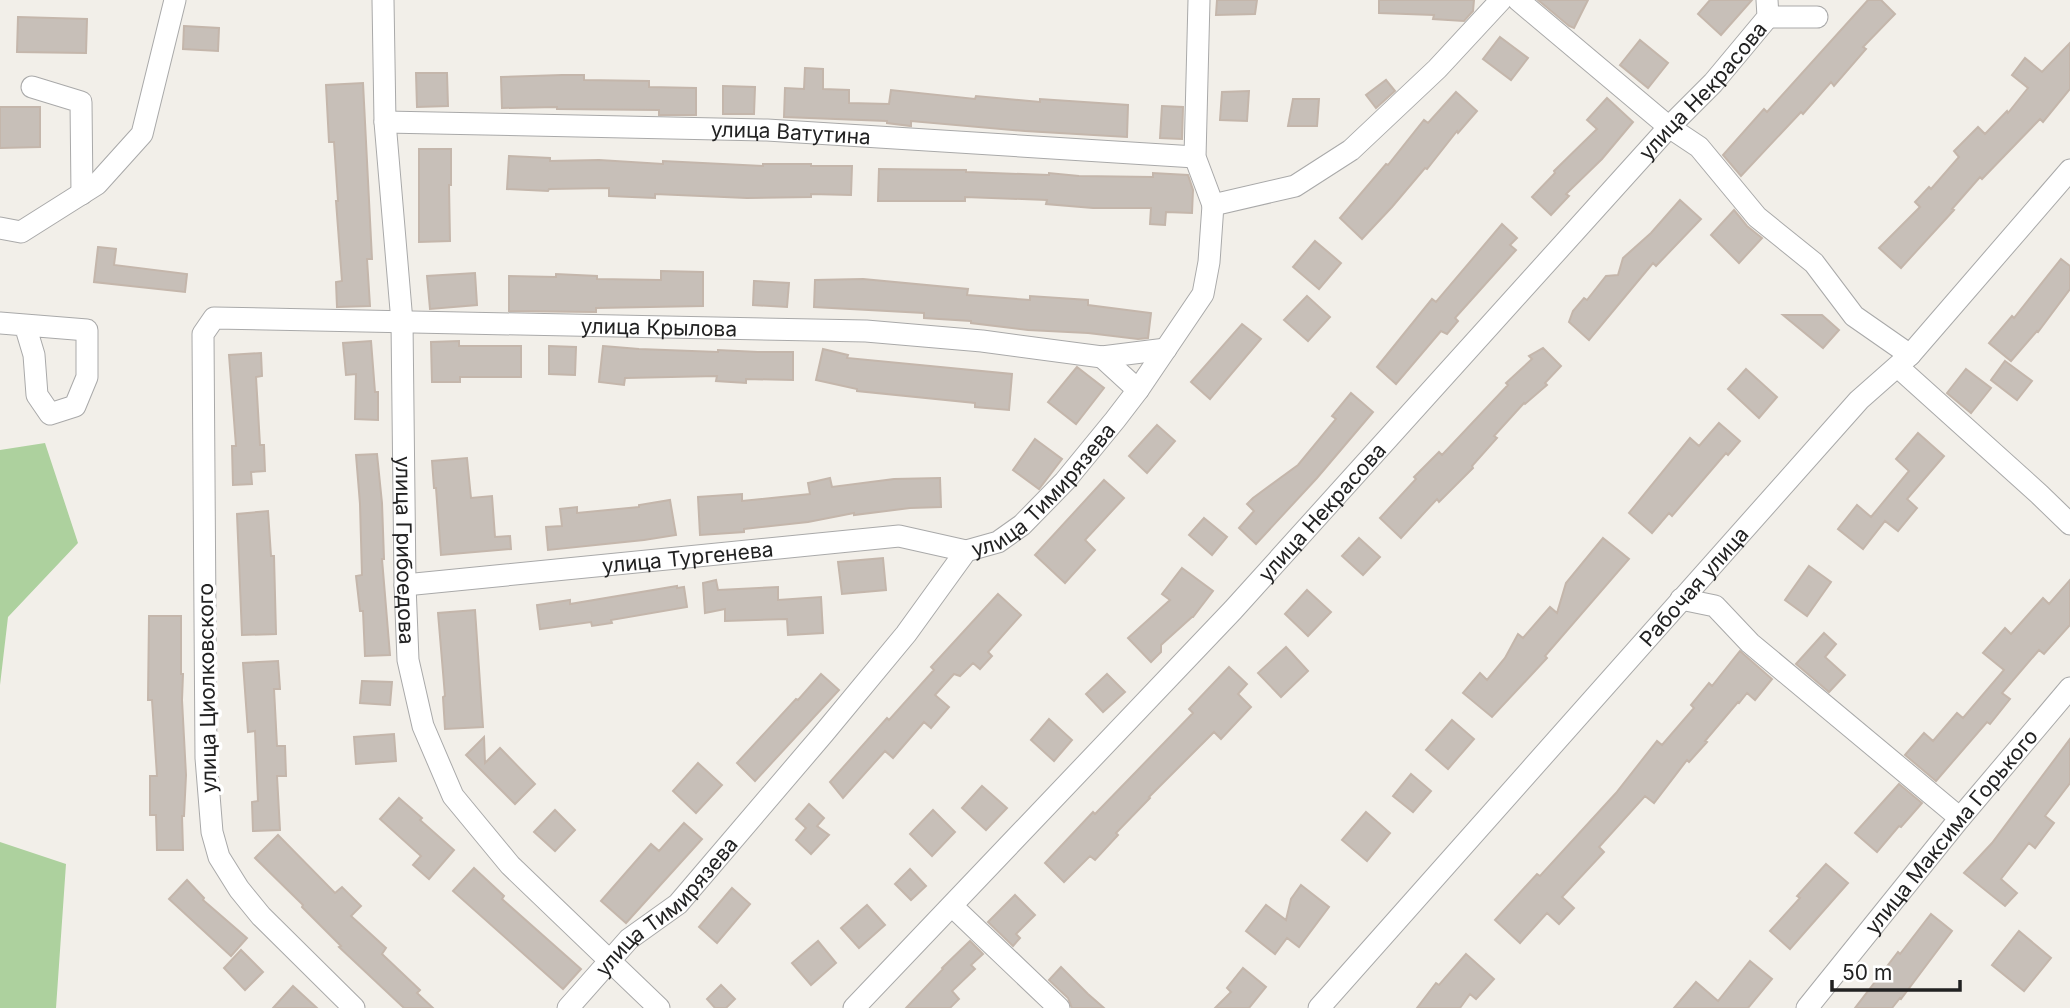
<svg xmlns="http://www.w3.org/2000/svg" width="2070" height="1008" font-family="Inter,sans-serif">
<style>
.forest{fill:#add19e}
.building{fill:#c7bfb8;stroke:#c4b6ab;stroke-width:2}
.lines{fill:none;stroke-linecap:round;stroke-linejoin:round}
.minor-casing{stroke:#a9a9a9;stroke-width:23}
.minor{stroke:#fff;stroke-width:21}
.labels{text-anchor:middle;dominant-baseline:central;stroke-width:7;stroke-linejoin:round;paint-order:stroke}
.street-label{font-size:21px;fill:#222;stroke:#fff}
</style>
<rect width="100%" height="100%" fill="#f2efe9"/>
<!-- forest -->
<path class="forest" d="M45 443 78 543 8 617 0 685V450Z
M0 842 66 864 56 1008H0Z"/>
<!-- building -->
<path class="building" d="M1217 0H1257L1255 14 1216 15Z
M1379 0H1474L1473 11 1464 21 1433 19 1434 15 1379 13Z
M1538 0H1588L1574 28 1569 26Z
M1710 0H1752L1721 35 1698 14Z
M1868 0H1881L1895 14 1863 47 1866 49 1834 86 1831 82 1803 114 1801 112 1741 176 1723 155 1764 109 1767 112Z
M18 17 87 19 86 53 17 52Z
M184 26 219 28 218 51 183 49Z
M1500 37 1528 58 1511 80 1483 59Z
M1640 40 1668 63 1648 88 1620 65Z
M2070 43V89L2043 122 2040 119 1982 179 1980 177 1952 209 1954 210 1901 268 1879 248 1920 207 1915 202 1929 187 1931 189 1959 157 1954 151 1978 127 1985 134 2007 111 2008 113 2028 88 2012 75 2025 58 2042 72Z
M805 68 823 69V89L849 90V103L889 104 891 90 975 99 976 96 1040 102V99L1128 105 1127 137 1025 131 911 121V126L887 123V121L784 117 785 88 804 89Z
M416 73H447L448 106 417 107Z
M562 75H584V80L649 81V87L696 88V115H659V110L557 109V107L502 108 501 77Z
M1386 80 1395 91 1376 108 1366 95Z
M363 83 372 259H367L370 306 337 307 336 282 342 281 336 201H338L334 142H329L326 85Z
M723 86 755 87 754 114H723Z
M1249 91 1247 121 1220 120 1222 92Z
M1456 92 1477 111 1458 133 1457 131 1427 169 1425 168 1392 207 1362 239 1340 218 1386 164 1388 165 1424 120 1428 123Z
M1607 98 1633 122 1602 159 1566 194 1569 196 1551 215 1532 197 1555 173 1554 171 1597 129 1587 120Z
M1293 99H1319L1317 126H1288Z
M1162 106 1183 107 1182 139 1160 138Z
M0 107H40V147L0 148Z
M419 149H451V185H449L450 241 419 242Z
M509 156 550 158V161L599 160 663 164V161L763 166V164H811V166H852L851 195 811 194V197L747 198 655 194V198L609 196V188L549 189 548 191 507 189Z
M879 169 966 170V172L1049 175V173L1079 176 1153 177V173L1188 175 1193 190 1192 213 1166 212 1165 225 1150 224 1151 208H1093L1046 204 1047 200 965 197V201H878Z
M1680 200 1701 219 1656 266 1653 263 1589 340 1569 322 1573 311 1584 298 1587 300 1606 276 1618 275 1623 258 1651 233Z
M1734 210 1747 226 1762 238 1739 263 1711 235Z
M1502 224 1517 238 1510 245 1516 250 1455 318 1458 321 1447 334 1441 331 1396 384 1377 367 1432 299 1436 302Z
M1315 241 1341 263 1319 289 1293 267Z
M98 247 116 249 114 265 187 274 185 292 94 282Z
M2061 259 2070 266V289L2038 332 2037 331 2011 361 1989 343 2012 316 2014 318Z
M661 271 703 272V306L596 308V312L509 311V276L556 277V274L597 276V279L661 280Z
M475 273 477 305 430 309 427 276Z
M863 279 968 289 967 295 1030 300V296L1088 300V305L1151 313 1148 338 1138 339 1088 333 1028 330 971 323V321L924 318V313L814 307 815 280Z
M754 281 789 283 787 307 753 305Z
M1307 296 1330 317 1308 341 1284 320Z
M1783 315H1822L1839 330 1823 348Z
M1242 324 1261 339 1210 399 1191 382Z
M371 341 375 392H378V420L355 419 356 374 346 375 343 343Z
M459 341V346H521V377H460V382H432L431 342Z
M549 346 576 347 575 375 549 374Z
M603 346 639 349 718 352V350L758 352H793V380L746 379V383L716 381 717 376 625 378 624 385 599 382Z
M1543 348 1561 366 1545 383 1547 385 1525 404 1524 403 1494 436 1497 438 1472 466 1473 468 1439 502 1437 499 1401 538 1380 518 1416 479 1414 477 1439 452 1442 455 1508 385 1506 383 1532 359 1529 356Z
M823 349 848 355 847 358 1012 374 1009 410 975 407V403L857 391V389L816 380Z
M261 353 262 376 256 377 260 445H264L265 471 251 472 252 484 233 485 232 446H236L229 355Z
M2005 361 2032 381 2017 400 1991 380Z
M1077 367 1104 388 1076 424 1048 402Z
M1746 369 1777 397 1759 418 1728 389Z
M1966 369 1991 388 1971 413 1947 393Z
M1351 393 1373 412 1317 478 1256 544 1239 528 1254 511 1247 504 1253 498 1298 465 1336 419 1332 416Z
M1719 423 1740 441 1728 455 1726 453 1672 516 1669 513 1652 533 1629 513 1690 438 1699 446Z
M1157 425 1175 441 1147 473 1129 456Z
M1918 433 1944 456 1907 499 1917 508 1898 531 1885 521 1863 549 1838 529 1857 505 1871 517 1909 471 1896 459Z
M1035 439 1062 459 1039 489 1013 470Z
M377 454 382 503 384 559H382L390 655 365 656 363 611H360L356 576 362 575 360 504 356 455Z
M467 458 471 498 492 496 495 537 510 536 511 549 441 555 436 488H434L432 461Z
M830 478 832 487 894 479 940 478 941 507 910 508 854 515V513L808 522 744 529V532L700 535 698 497 742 494V501L810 494 808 483Z
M1104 480 1124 498 1085 540 1095 550 1065 583 1035 555Z
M670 500 676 535 644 540 548 550 546 527 562 526 560 509 577 507V513L639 507V505Z
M268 511 271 556H274L276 634 242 635 237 514Z
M1204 518 1227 537 1212 555 1189 535Z
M1359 538 1380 557 1363 575 1342 556Z
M1603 538 1629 559 1545 656 1547 658 1492 717 1463 693 1480 673 1487 680 1505 658 1518 634 1523 638 1550 607 1557 613 1566 583Z
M883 558 886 590 842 594 838 562Z
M1809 566 1831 582 1807 616 1785 600Z
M1182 568 1213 591 1193 617H1192L1161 645V652L1151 662 1128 638 1170 600 1162 594Z
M716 580 718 590 778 587V600L821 597 823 633 788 635 787 619 725 621V609L705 613 703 583Z
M2070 580V625L2044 654 2039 650 2002 693 2010 699 1990 724 1987 722 1936 781 1905 755 1924 733 1933 741 1957 713 1963 718 2004 670 1983 653 2005 628 2011 634 2043 598 2049 604Z
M677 586V588L684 587 687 607 611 620 612 623 592 626 591 622 540 629 537 605 570 600V604Z
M1307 590 1331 612 1308 636 1285 614Z
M998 594 1021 615 988 652 992 656 980 669 973 663 960 676 954 674 935 695 949 707 931 728 924 722 893 758 885 751 843 798 830 782 887 718 889 720 934 670 931 667Z
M475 610 483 727 445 729 443 697 445 696 438 613Z
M149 616H181V674H183L182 700 186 775 184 816H182L183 850H157L156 815H150V776H157L152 700H148Z
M1824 633 1836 644 1825 657 1845 675 1829 692 1796 664Z
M1286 647 1308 671 1281 697 1258 673Z
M1740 651 1772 679 1755 700 1747 693 1739 703 1738 702 1705 741 1707 742 1689 762 1687 760 1654 803 1645 796 1599 847 1604 852 1562 897 1574 908 1559 924 1547 913 1520 943 1495 920 1537 874 1540 876 1616 793 1657 741 1662 745 1694 708 1691 705 1709 683 1712 686Z
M278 661 280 689H274L277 746H285L286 776H277L280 830 253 831 252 802 258 801 255 731 248 732 243 663Z
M1229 667 1247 684 1238 694 1251 707 1221 739 1214 732 1149 797 1150 798 1116 833 1118 835 1095 860 1090 856 1064 882 1045 863 1093 812 1095 814 1193 713 1189 709Z
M821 674 839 690 755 781 737 763 796 699 798 700Z
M1107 674 1125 692 1103 712 1086 694Z
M362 681 392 682 390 705 360 703Z
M1049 719 1072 740 1054 761 1031 740Z
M1452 720 1474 739 1448 769 1426 750Z
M394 734 396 761 356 764 354 737Z
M484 737 485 763 500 748 535 784 515 804 466 755Z
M2070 739V783L2045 816 2054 823 2035 848 2029 843 2001 879 2017 893 2005 906 1964 873 1992 843Z
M698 763 722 785 696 813 673 791Z
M1411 774 1431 791 1413 812 1393 796Z
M1899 784 1922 803 1901 827 1899 826 1877 852 1855 833Z
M982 786 1007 808 986 830 962 808Z
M399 798 422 818 420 820 454 850 429 879 413 865 421 856 380 819Z
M809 804 824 818 817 826 829 835 811 854 796 840 806 828 796 819Z
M555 810 575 830 555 851 534 832Z
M933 810 955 832 932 856 910 834Z
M1366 812 1390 833 1367 861 1342 840Z
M684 823 702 839 626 923 601 901 651 844 659 851Z
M278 835 335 893 342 887 361 906 351 916 386 948 382 954 420 990 417 993 433 1008H404L339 947 341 946 302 907 303 905 255 858Z
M1826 864 1848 883 1790 949 1770 931 1800 898 1797 896Z
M474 868 504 896 502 899 581 969 563 989 453 891Z
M910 869 926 886 911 900 895 884Z
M187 880 204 898 203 900 247 938 231 956 169 899Z
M1301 885 1329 907 1299 947 1287 938 1275 954 1246 931 1266 905 1286 920 1291 899Z
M732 888 750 904 717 943 699 927Z
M1015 895 1035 915 1016 934 1020 938 1013 946 988 922Z
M867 905 885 925 859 948 841 928Z
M1931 914 1952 931 1901 999 1900 998 1892 1008H1855L1898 952 1900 954Z
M2019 931 2051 958 2024 991 1992 965Z
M818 941 836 963 811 985 792 963Z
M970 941 983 954 971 965 975 969 952 991 959 999 950 1008H906L943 969 942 968Z
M241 950 263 972 245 990 224 968Z
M1466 954 1494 979 1476 999 1470 994 1460 1008H1417L1436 983 1439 985Z
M1750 961 1772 979 1748 1008H1674L1696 982 1718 1001Z
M1061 967 1088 994 1104 1008H1072L1068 998 1049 980Z
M1243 968 1266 987 1249 1008H1215L1231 992 1227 988Z
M721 985 735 999 726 1008H715L707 999Z
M293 986 317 1008H273Z"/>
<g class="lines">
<defs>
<g id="minor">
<path id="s1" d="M383 0 385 122 402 322 405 585 408 660 423 726 453 796 510 865 659 1008"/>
<path d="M1199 0 1195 157 1213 205"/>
<path d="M1518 0 1669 127 1699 147 1757 217 1814 263 1854 316 1910 355"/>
<path d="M1768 17H1817"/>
<path d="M32 87 81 102 82 194"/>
<path id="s2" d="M385 122 767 130 1195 157"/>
<path d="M0 228 21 232 97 184 142 134 175 0"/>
<path d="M0 323 87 330V377L75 406 50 414 37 395 34 355 25 325"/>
<path d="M1102 357 1138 390"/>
<path d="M1898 367 2039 494 2070 524"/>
<path id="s3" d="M405 585 899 536 966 551"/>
<path d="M1681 599 1715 606 1750 643 1960 818"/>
<path d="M952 906 1059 1008"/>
<path id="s4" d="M354 1008 261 916 239 889 219 857 212 832 206 758 203 334 214 318 866 331 982 341 1102 357 1166 349"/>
<path id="s5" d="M568 1008 629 939 678 904 824 733 906 634 966 551 998 542 1022 525 1065 481 1115 420 1138 390 1203 294 1209 262 1213 205 1295 186 1351 150 1437 69 1501 0"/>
<path id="s6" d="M854 1008 1233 610 1669 127 1713 83 1768 17 1767 0"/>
<path id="s7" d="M1319 1008 1859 400 1910 355 2070 170"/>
<path id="s8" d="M1807 1008 1960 818 2070 688"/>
</g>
</defs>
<!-- minor casing -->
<use href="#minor" class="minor-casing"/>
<!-- minor -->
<use href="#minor" class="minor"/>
</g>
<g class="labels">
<!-- street labels -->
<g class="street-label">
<text stroke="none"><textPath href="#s6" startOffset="1250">улица Некрасова</textPath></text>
<text stroke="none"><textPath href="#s2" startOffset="406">улица Ватутина</textPath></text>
<text stroke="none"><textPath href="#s4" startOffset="1192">улица Крылова</textPath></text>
<text stroke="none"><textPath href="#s5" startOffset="709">улица Тимирязева</textPath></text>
<text stroke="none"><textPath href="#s6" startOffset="682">улица Некрасова</textPath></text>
<text stroke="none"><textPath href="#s1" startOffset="551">улица Грибоедова</textPath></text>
<text stroke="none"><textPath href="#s3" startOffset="284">улица Тургенева</textPath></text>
<text stroke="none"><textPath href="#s7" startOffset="564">Рабочая улица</textPath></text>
<text transform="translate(207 688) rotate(-91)">улица Циолковского</text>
<text stroke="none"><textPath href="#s8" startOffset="228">улица Максима Горького</textPath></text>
<text stroke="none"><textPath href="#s5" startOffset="142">улица Тимирязева</textPath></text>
</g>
</g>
<!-- scale -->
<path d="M1832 980v10h128v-10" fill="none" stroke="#222222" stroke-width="3.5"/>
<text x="1842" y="980" font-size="21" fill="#222222" stroke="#ffffff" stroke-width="5" paint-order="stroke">50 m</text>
</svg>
